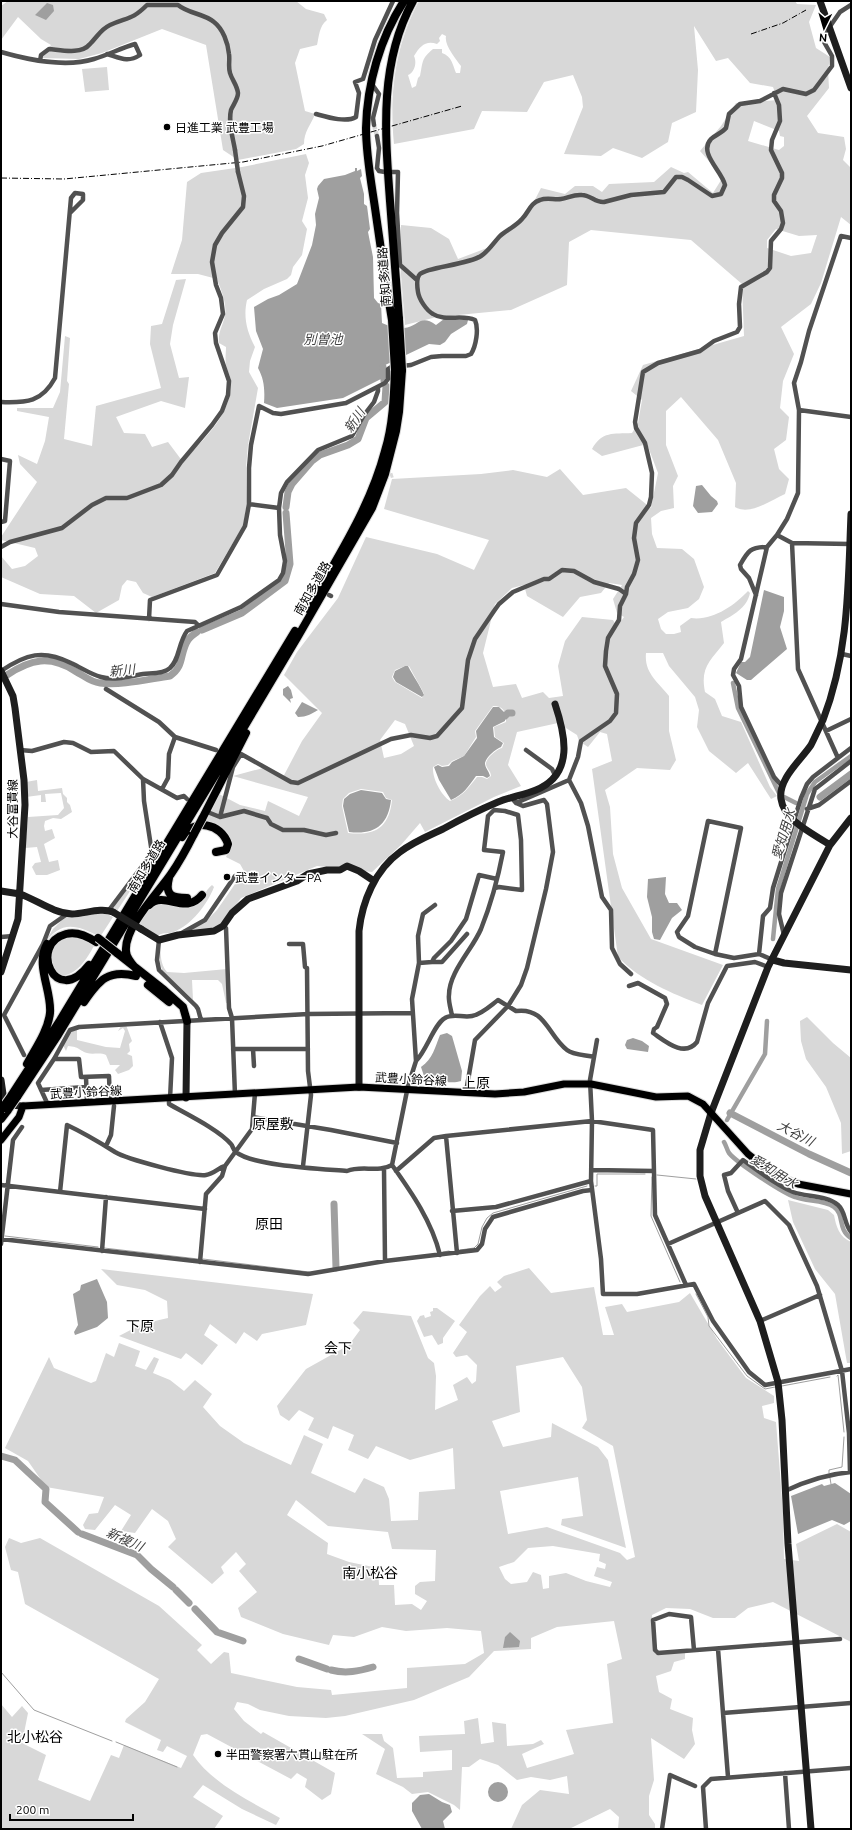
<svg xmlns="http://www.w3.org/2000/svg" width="852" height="1830" font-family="Ubuntu,'Noto Sans JP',sans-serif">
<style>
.green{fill:#d8d8d8;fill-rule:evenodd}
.water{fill:#9f9f9f}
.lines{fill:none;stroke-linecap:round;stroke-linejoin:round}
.stream{stroke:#9f9f9f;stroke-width:1}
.canal{stroke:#9f9f9f;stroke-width:4.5}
.river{stroke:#9f9f9f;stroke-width:7}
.street-tunnel{stroke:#d9d9d9;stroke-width:4.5;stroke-dasharray:4.5 2;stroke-linecap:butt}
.primary-casing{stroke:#dbdbdb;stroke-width:9}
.highway-casing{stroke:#dbdbdb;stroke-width:10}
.street{stroke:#515151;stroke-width:4.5}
.secondary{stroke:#1e1e1e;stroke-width:7}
.primary{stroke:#000;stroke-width:7}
.highway{stroke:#000;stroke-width:8}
.rail{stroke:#000;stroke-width:1;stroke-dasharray:6 2 1 2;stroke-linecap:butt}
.highway-bridge-casing{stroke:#dbdbdb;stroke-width:10;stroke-linecap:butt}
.street-bridge{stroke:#515151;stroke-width:4.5}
.secondary-bridge{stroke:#1e1e1e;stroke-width:7}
.highway-bridge{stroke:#000;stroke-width:8}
.poi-dot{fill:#000;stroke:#fff;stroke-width:1.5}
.labels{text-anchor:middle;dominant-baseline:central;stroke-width:3;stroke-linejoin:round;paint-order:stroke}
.poi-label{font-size:12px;fill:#000;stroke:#fff;text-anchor:start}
.street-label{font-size:12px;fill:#000;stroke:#fff}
.water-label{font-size:13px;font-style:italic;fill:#404040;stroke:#fff}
.quarter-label{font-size:14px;fill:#000;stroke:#fff}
</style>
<rect width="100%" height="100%" fill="#fff"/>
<!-- green -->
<path class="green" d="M8 1H296L306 9 324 14 327 20C319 26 319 37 317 45L300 49 295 63 305 111 315 114C311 125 304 131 304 144L296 149 238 160 223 150 206 45 162 29 102 53 79 59 41 58 51 45 41 39 18 17 1 40V6Z
M419 1H795L797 4 816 5 809 22 816 48 830 57 828 70 829 88 807 116 818 133 844 137 846 149 843 160 851 168V225L841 217 821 283 811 304 781 327 794 354 783 381 780 408 789 417 786 440 774 449 779 469 789 479 785 494C771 500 750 516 735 507L736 483 718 440 681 397 666 411V445L678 476 673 486 674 508 661 511 651 518 652 534 657 548 682 549 694 559 704 587 699 599 688 608 668 612 658 619 661 629 666 634H674L681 632 680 626 691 618C712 621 734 606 748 591L750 593C747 608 733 615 721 622L724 643C710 661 700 668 705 692L715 699 722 716 741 722 770 787 777 796 771 799 748 763 736 773 709 751 697 727 699 710 695 697 669 666 663 653H646C644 673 658 682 669 696V731L676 760 670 770 637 768 605 790 610 807 613 854 622 888 651 939 723 965 702 1005C671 993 641 981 618 957L592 769 612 761 607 734 600 732 588 747 579 741 577 735 558 723 517 732 508 765 521 786 494 797 425 832 420 823 401 845 372 872 317 866 241 898 222 924 213 930 186 932 206 921 217 910 244 871 240 864 226 857 230 848 205 821 219 794 240 805 265 811 268 801 299 816 308 797 233 776 263 768 282 779 302 741 322 713 284 675 297 652 338 598 366 537 437 554 474 570 489 540 384 509 392 479 481 474 513 470 547 477 560 469 583 495 626 488 651 508 658 473 647 444 602 456 592 449C602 431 613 434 632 433L638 423 642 400 631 391 643 365 744 336 742 284 691 240 591 230 569 242 567 285 511 310 437 317 405 325 401 275V225L431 228 449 239 458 259 487 248 526 217 541 188 565 194 575 186H593L602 192 609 184 654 182 671 167 684 173 688 172 713 193 723 177 700 151 721 126 736 103 778 100 773 87 750 83 728 58 716 61 694 26 698 70 696 112 672 123 668 142 642 158 613 148 601 156 564 154 583 107 582 97 573 75 544 82 527 112 482 111 474 129 394 144C389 95 395 45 419 1ZM442 34 446 36C444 45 456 59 461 66L460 73H456C453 66 452 56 442 53V49H433C421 59 423 62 420 76L418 78 416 86 412 88 408 75C415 72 417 62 414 56 420 46 426 40 437 44L440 41 439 38ZM754 121 779 131 780 136 784 137V146L779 150 748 141ZM776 229 799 236 817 235 811 253 791 256 767 248V240ZM609 583 622 585 613 599 617 613 624 617 617 627 613 620 582 617 565 641 558 666 563 696 549 698 543 692 522 698 516 684 493 687 483 653 495 604 512 588 524 585 527 596 563 617 580 597 601 593ZM405 666H409C414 676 420 685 424 694L422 698 395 682 392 677 395 670ZM493 706C504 706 506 712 506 722L494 727 495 737 504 743 502 748C497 749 486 758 486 764 486 768 491 771 491 776L487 779 482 777H477C468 788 464 795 450 801 441 795 432 778 433 767L438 764 442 766 448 765 452 761 464 756 476 737 475 731ZM395 720 405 724 414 746 401 754 384 758 380 740ZM361 789 383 792 386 798 392 800C389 828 375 836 348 833L342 806 343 799 349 793Z
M107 67 109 90 85 92 82 69Z
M306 154 309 163 305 175 308 198 302 221 307 229 302 255 293 267 291 275 287 279 264 289 247 300C243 317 247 332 255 347L250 361 249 372 258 388 248 445 246 468 247 503 243 526 215 573 152 597 143 593 136 582 127 580 122 586 119 600 96 613 74 596 40 594 1 577V556L12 569 25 566 38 556 35 548 1 540V537L37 482 20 464 18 455 37 464 45 441 49 417 17 411V408H53L60 392 65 336 70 338 67 381 69 384 64 439 92 446 96 406 161 388 150 344 151 326 162 324 176 280 186 279 173 325 170 344 179 378 189 377 185 408 161 401 116 417 124 433 145 434 152 447 168 442 183 462C203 439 231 416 231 383 231 376 227 371 226 365 225 359 226 352 226 347L219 343C218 331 223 326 225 315 227 303 221 290 217 279L198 274H171L182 240 187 182 201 173 242 167Z
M37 780 38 791 62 788 63 794 67 798V802L70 805 72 812 61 819 53 818 45 821 44 826 45 831 52 829 55 838 44 844 49 862 58 860 60 870 47 875H36L32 867 35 863 41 862 37 847 25 848 28 817 58 815 64 808 61 793 45 794 46 802H41V795L26 797V782Z
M153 856 117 911 114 908 115 905Z
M212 885 214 887C207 905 192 924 174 932 168 934 165 932 159 935H154L140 924C141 919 144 916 148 911 163 893 177 913 194 906 204 901 204 891 212 885Z
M100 913 107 914 113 917 100 937C75 924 60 920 43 946L53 929 66 916Z
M70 937H82L94 946C86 960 78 974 61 976L53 970 50 959 53 949 59 940Z
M160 945C161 955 160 964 167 972L184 973 227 969 228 1003H226L222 984 218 980H192L193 1000 162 970 160 963Z
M807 1017 833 1043 851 1058V1151L842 1154 841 1123 826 1087 806 1059 801 1041 800 1021Z
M126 1025 132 1041 129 1044 130 1051 127 1054 132 1056 133 1066 129 1070 118 1074 115 1070 120 1065H110L106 1055C100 1052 93 1055 87 1053 78 1050 80 1047 68 1046L66 1051 63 1045 70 1031 77 1029V1040L106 1047 120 1048 125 1031 123 1028 118 1031 121 1026Z
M788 1200 828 1210 834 1215C836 1226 839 1237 851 1242V1363H847L835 1294 815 1269 793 1222Z
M529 1268 551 1293 594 1287 603 1335H614L605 1307 622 1304 627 1312 679 1302 690 1293 717 1339 746 1378 774 1396V1403L762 1406 764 1418 776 1422 783 1512 784 1559 799 1561 796 1544 837 1524 851 1532V1642L773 1602 748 1608 735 1618H713L690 1609 666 1608 652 1615 655 1654 685 1653V1659L674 1662 671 1671 656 1676 659 1692 672 1699 670 1709 693 1718 692 1730 695 1744 684 1759 651 1738 654 1780 649 1796V1815L655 1824V1829H618L619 1817 610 1809 569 1829H511L522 1805 540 1790 569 1794 567 1776 550 1780 531 1777 517 1780 498 1765 480 1759 469 1767H462L460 1810 454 1805 428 1792 412 1794 403 1787 376 1774 385 1749 362 1734H382L384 1741 393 1748 397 1778 423 1777V1772L452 1770V1750L420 1752 419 1736 465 1734 464 1721 478 1718 481 1744 494 1742 492 1722 506 1724 507 1746 533 1744 541 1740 544 1744 522 1754 527 1768 574 1754 566 1730 613 1723 607 1664 622 1659 614 1621 557 1627 531 1638V1649L494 1651 469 1677 414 1700 345 1716 326 1718 289 1716 260 1710 248 1704 237 1702 234 1709 244 1721 261 1734 263 1732 335 1773 331 1794 322 1800 305 1787 307 1779 297 1773 291 1779 207 1734 201 1735 193 1755C212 1783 251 1802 280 1818L276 1825 242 1809 203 1785 193 1797 223 1816 214 1829H1V1704L12 1717 22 1706 28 1713 22 1743 46 1755 38 1780 90 1801 111 1755 119 1758 124 1745 181 1768 187 1756 167 1746 163 1752 157 1750 161 1740 125 1722 126 1719 145 1702 159 1679 25 1604 18 1572 11 1570 5 1547 9 1538 21 1543 40 1538 159 1606 202 1645 197 1650 211 1664 224 1652 229 1653 231 1673 297 1687 331 1690 332 1695 407 1688V1668L465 1664 484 1653 481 1631 447 1628 406 1631 382 1627 354 1637 333 1635 329 1645 283 1634 241 1617 238 1608 257 1592 239 1571 246 1564 236 1552 221 1567 224 1573 212 1584 168 1547 176 1539 168 1521 152 1509 135 1533 121 1531 131 1515 115 1505 95 1530 85 1529 83 1525 89 1514 98 1513 104 1497 46 1487 28 1461 5 1448 49 1357 54 1368 91 1383 96 1381 106 1353 114 1357 119 1343 140 1351 135 1366 146 1370 154 1357 159 1359 153 1373 170 1380 184 1391 195 1380 212 1394 203 1407 220 1426 244 1443 291 1465 304 1435 323 1444 311 1473 355 1493 364 1478 384 1487 389 1499 391 1521 418 1520 419 1492 455 1489 453 1448 410 1460 376 1446 368 1459 348 1450 354 1435 333 1426 328 1439 308 1430 314 1418 299 1410 289 1421 280 1415 277 1406 306 1369 349 1345 360 1330 353 1323 363 1311 411 1316 428 1358 434 1363 436 1376 435 1410 458 1400 453 1385 467 1377 472 1384 476 1381 477 1365 467 1355 456 1357 453 1353 467 1332 459 1325 480 1296 490 1286 495 1292 502 1287 497 1282 504 1276ZM563 1357 582 1387 587 1420 582 1428 613 1446 635 1557 627 1560 620 1553 547 1527 508 1534 500 1491 578 1477 583 1516 562 1519 561 1525 626 1548 608 1460 598 1447 552 1423 551 1437 503 1447 492 1421 520 1412 516 1366ZM296 1500 328 1526 388 1532 392 1549 436 1550 435 1581 420 1582 415 1586V1594L427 1601 421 1610 412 1604 395 1605 394 1585H379L378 1568 349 1562 327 1554 328 1543 287 1515ZM553 1546 600 1554 599 1561 606 1564 605 1569 597 1567 594 1576 612 1582 610 1587 586 1581 566 1573 549 1576V1588L543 1589 541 1575 533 1572 527 1582 511 1584 505 1579 499 1567 514 1562 528 1548Z
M101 1269 313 1294 306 1325 262 1334 257 1341 244 1332 236 1344 210 1324 204 1335 218 1345 202 1365 186 1353 181 1359 119 1336 142 1324 168 1318 167 1301 145 1290 117 1285Z
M433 1308H437L455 1321 443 1338V1343L438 1345 432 1335 424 1337 417 1321 420 1316 424 1315 425 1318 431 1316 430 1312 433 1311Z"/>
<!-- water -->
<path class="water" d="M47 3 53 5 54 11 46 20 35 15Z
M355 168H357V171L361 169 362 176 360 178 364 194V204L367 206 370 229 368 232 373 257 374 298 378 303 381 304 382 323C388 326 397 328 404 328 418 327 420 313 436 325L444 319 468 320 467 324 451 334 445 342 440 345 429 344 381 367V379L343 398 277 408 264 403C265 389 264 379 258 368L263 349 256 331 254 307 268 299 279 295 297 284 312 245 316 225 315 214 319 198 317 189 318 186 324 179 345 175 355 171Z
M702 485 711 496 717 501 718 504 712 512 698 513 693 506 696 486Z
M764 590 784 597V611L780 627 787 649 751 680H747L736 673 741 662H745L750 657Z
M405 666H408C413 676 420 685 424 695L422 697 396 682 393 677 395 671Z
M288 686 291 690 293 698 290 699 291 703 283 695V689Z
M302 702 318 710C311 714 307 717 298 717L295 713Z
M493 707H499L505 713V721L493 727 494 737 503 743 501 747C496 749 486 757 485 763 485 768 489 771 490 776L487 778 483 776H476C468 787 464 794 451 800L439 780 434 767 438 765 442 767 449 766 452 762 464 756 477 738 476 731Z
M361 790 382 793 386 799 391 800C388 826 374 835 349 832L343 806 344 799 350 794Z
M666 877 665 894 669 903H677L682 910 672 918 660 940 654 939 652 932V917L647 897 648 879Z
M447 1033 452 1036 462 1071 461 1081C450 1085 435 1079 424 1076L421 1067C433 1059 435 1047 440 1035Z
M633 1038 642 1041 649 1046 648 1052 627 1049 625 1045 627 1040Z
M97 1279 107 1302 108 1318 97 1327 75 1335 74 1332 78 1325 73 1294 80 1290 81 1285Z
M835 1483 851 1494V1521L844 1525 832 1520 798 1534 791 1496 822 1484 824 1486Z
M510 1632 520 1641 519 1647 503 1648 505 1637Z
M488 1792a10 10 0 1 1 20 0a10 10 0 1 1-20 0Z
M429 1794 442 1802 450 1805 452 1812 443 1821 445 1829H422L412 1811V1803L420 1795Z"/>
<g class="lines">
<!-- stream -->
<path class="stream" d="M657 1175 696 1179
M652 1177 651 1216 680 1282
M595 1186H597V1174H645
M5 1236 98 1247
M104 1248 198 1259
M460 1250 474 1248 478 1244 482 1227 487 1218 493 1213 587 1186
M443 1252 449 1251
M203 1259 309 1272
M696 1294 708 1317 709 1326 747 1376 765 1389 775 1387
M837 1376 838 1375 844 1432
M782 1386 830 1377
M829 1473V1470L842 1467 844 1437
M830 1478 831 1484
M1 1672 34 1710 112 1741
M116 1742 177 1767"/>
<!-- canal -->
<path class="canal" d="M733 683 738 708 779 793
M784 797 796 803
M773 939 778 889 807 794 815 782 851 756
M727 1120 765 1054 767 1021
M724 1142C726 1145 727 1150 729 1153 737 1163 783 1193 795 1197 807 1202 823 1199 834 1207 845 1215 837 1229 851 1238"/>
<!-- river -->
<path class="river" d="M383 367 384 381
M286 507 288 492 292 484 312 461 320 455 348 445 358 439 366 418 385 402 386 386
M202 630 242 613 285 581 290 564 286 513
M7 675C31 659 50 655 75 671 83 675 90 682 100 683 120 686 149 679 170 676 185 666 179 654 188 640 190 637 194 634 197 632
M505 716 508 713H512
M820 797 851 774
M730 1113 809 1154 851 1173
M334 1204 336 1268
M1 1456 15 1460 46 1489 45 1502 78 1532
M82 1534 137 1555 151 1569 173 1587
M176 1590 189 1603
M195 1609 217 1632 243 1641
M299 1659 327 1669
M331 1670C346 1674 359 1671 373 1667"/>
<!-- street-tunnel -->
<path class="street-tunnel" d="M374 125 377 136
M384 478 393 475"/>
<defs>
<path id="primary" d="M1 1140 19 1117 23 1106 359 1087 495 1094 524 1092 564 1084H591L656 1097 688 1096 703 1104 748 1154 766 1168 780 1177 798 1184 851 1194"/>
<path id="highway" d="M399 319C396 280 393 240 390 201 385 132 379 63 413 1
M392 320C386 285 381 250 376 215 372 186 366 157 366 128 367 84 380 38 404 1
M308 609C337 558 370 508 385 451 393 425 394 397 395 370
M202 819 246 733
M182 837C194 818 221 823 228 844L226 850 216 852
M169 878C165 894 170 898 187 898
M149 905C165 890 185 916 202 895
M117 953 164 990 183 1007 187 1021
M89 965C55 1009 28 944 66 934 77 931 87 936 96 942
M139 972C134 966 126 959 126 951 124 927 158 893 171 874 180 861 187 848 194 834
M148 985 169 1002
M84 1002C99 980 108 969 136 976
M27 1064C35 1049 48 1031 50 1013 52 991 35 965 47 944
M11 1096 59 1022 295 631
M17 1097 58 1035 228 754 297 638 372 508 385 474 396 431 399 412 402 370
M1 1119 8 1110"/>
</defs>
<!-- primary casing -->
<use href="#primary" class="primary-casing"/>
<!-- highway casing -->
<use href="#highway" class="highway-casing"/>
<!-- street -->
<path class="street" d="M1 52C29 60 65 68 94 59 108 55 121 48 135 44L140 55C128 63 120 58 107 54
M40 61 41 55 49 49C61 50 81 55 90 44 97 37 101 29 110 25 128 17 132 20 147 5H178C189 14 203 13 214 22 223 29 228 43 229 54 230 60 228 67 230 73 232 80 237 85 238 93 238 99 233 105 231 110 228 123 233 138 235 150
M316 114C327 117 346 123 356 117L359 93 355 82 363 79 375 40 393 1
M374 125 373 118 379 94 374 87
M377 136 379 148 377 168 379 171 385 172
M392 172H398L397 213 400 265 417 280
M1 402C27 403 42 402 55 378L71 198 75 193 83 194V200L70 213
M799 410 851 417
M1 459 10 461 5 521 1 522
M249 504 279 508
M777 535 792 543 850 544
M792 543 798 669 838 758
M1 547 10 542 62 528 92 505 106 498H127L161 485 172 475 181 462 212 425 222 411 228 395 229 381 216 343 215 333 223 314 221 298 216 285 212 262 215 245 222 233 243 207 244 196 238 172
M329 595 331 596
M756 595 749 578 741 569 740 565C748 551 750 547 767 547
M1 604 59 612 195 622 198 625
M149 619 150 600 217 575 245 526 249 504V468L251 445 259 406 273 413 281 414 346 403 385 383 388 379V369L391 367 411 365 431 357 442 356H466L471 354C476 346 479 329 475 320 462 314 445 322 433 314 426 310 419 299 418 292 417 286 416 278 420 274 427 267 467 265 481 256 489 251 494 242 500 236 507 230 516 226 522 219 529 212 530 203 540 200 547 197 554 200 561 199 568 198 574 194 582 195 590 195 596 203 604 202L631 195 664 192 676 177H682L688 180 712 196 721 194 725 185C722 171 698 153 711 139 715 135 722 133 726 128L729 114 740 104 760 101 783 89 806 94 814 90 832 66V56L824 42V35L840 12 851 5
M842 654 851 656
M1 671C26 654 43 649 71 663 82 668 90 674 101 677 114 681 131 676 143 674 151 673 164 674 170 668 180 659 178 643 187 631L241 607 279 580 283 573 285 561 280 535 279 508 281 493 287 482 318 450 352 436 364 415 374 402 378 391V387
M106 689 159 722 175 737 216 750
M826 731 851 719
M20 750 32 751 64 742 73 743 91 752 114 751 143 779 177 798 184 796 187 799
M526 750 552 769 555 775
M569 780 581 803 588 826 602 897 611 910 612 948 620 964 631 974
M782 786 774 777 741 707 739 686 733 675 734 669 741 659 767 547 777 535 787 519 798 493 799 410 794 383 801 362 809 331 841 236 851 238
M162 789 168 778 169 754 175 737
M511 797 516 803 569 780 578 757 581 741 610 721 616 713 617 694 605 666 606 651 608 638 619 620 620 606 626 594 627 587 634 574 638 560 634 538 636 523 649 505 651 497 652 473 645 443 636 428 635 422 643 372 658 363 700 351 714 341 737 332 740 327 739 304 741 287 767 272 770 268 771 241 781 229 783 223 781 211 774 201V195L782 178V173L771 150 772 140 780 121 779 105 774 93
M807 809 819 805 851 781
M210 813 220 817 244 811 267 818 271 824 283 830H304L326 835 336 833
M220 817 233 767 241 754 291 782 298 783 391 739 411 735 430 738 437 736 462 708 468 660 475 639 494 611 499 604 513 592 544 579H549L562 570 574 571 594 582 619 589 626 594
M708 821 741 828 715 954 695 947 679 937 677 932 688 916Z
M435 905 423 914 418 936 419 963 412 999 416 1061 408 1086 392 1165C412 1193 432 1222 440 1255
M109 910 152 853 144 801 143 779
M223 926 226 928 229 1008 232 1018 235 1095
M180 934 205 920 235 876
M784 935 779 914 781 893 815 789 851 761
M1 937 13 936
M159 940 157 960 159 970 196 1006 198 1009 201 1020
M289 944H303L305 967 307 968 308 1071 311 1095 303 1166
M715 954 734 958 759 954 773 960
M759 954 763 916 770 908 773 888 801 798 807 784 813 777 851 748
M432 962H442L467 934
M419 963 432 962 434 958 451 941 466 919 479 875 497 879
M629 986 638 983 665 998 667 1004 657 1027 654 1029 653 1033C665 1041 684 1058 697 1042L708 1003 727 966 755 962 768 967
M452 1016C451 1009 448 1001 449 995 449 972 472 950 481 929 491 904 498 878 503 852L484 850 488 816 494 810 505 811 518 815 521 840 522 890 499 887 495 888
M160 1022 172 1058 170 1099
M597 1040 590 1080 592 1121 591 1181 601 1259 603 1294H637L694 1284 713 1321 749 1372 765 1385 851 1369
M233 1049H308
M253 1049 254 1066
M24 1055 4 1015 43 944 50 926 67 914
M54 1059H79L81 1077 109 1076 110 1102
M416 1061C427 1050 434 1024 445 1018 453 1013 463 1018 472 1016 482 1014 490 1006 498 1000L516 1011C546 1007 548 1036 567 1050 573 1055 586 1055 594 1057
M86 1077 87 1103
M41 1090 86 1087
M466 1092 475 1040 508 1006 521 985 527 968 546 889 553 852 547 804 544 800 523 806 516 803
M169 1099V1104C186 1114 218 1129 231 1144 233 1146 233 1150 236 1152 252 1166 324 1169 347 1171 362 1165 378 1173 392 1165
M48 1105 38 1083 54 1059 70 1030 79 1027 308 1014 412 1013
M253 1117 331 1130 397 1143
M446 1136 457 1253
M106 1146 111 1135 114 1106
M384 1169 385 1261
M592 1170 654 1171
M396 1171 434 1138 446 1136 592 1121 653 1130 655 1215 686 1285
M1 1185 205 1209
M60 1192 67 1125C84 1133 99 1142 115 1152 127 1159 192 1177 206 1175 214 1174 218 1168 225 1166
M452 1211 496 1207 591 1181
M738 1213 728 1191 724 1175 731 1173 743 1160C758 1171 776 1185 793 1192 806 1197 827 1195 838 1205 846 1212 844 1224 851 1232
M1 1239 308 1274 385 1261 477 1250 482 1244 485 1229 493 1217 583 1191 592 1190
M1 1244 13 1140 22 1127
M668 1244 765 1201 789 1225 817 1286 842 1371 849 1433 850 1472
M102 1251 106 1197
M200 1262 206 1194 222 1176 225 1166 252 1129 255 1093
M760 1321 820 1295
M785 1491C806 1481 828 1474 851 1472
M718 1649 728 1777
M694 1650 691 1617 669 1614 653 1620 655 1650 658 1653 840 1639
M723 1713 851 1703
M785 1773 789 1829
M662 1829 670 1775 695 1786
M706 1829 703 1787 711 1779 851 1768"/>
<!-- secondary -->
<path class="secondary" d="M820 1 851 88
M1 671 13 696 15 708 24 780 25 805 18 919 1 972
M830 845C814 834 784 821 781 799 778 779 801 760 811 745 815 737 819 728 823 720 849 652 848 586 851 514
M1 891C7 892 14 893 20 894 37 900 53 913 72 914 85 914 100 907 113 912
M141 929 159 940 178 935 214 931 223 926 232 913 248 899 297 881 308 874 327 870H340L347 866 359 871 374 881
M773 960 784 963 851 970
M1 1080 4 1101 9 1105 23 1106
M359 1087V931C362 902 375 870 400 852 413 842 428 836 443 829 461 819 479 810 498 802 510 797 524 795 536 790 575 774 565 734 555 704
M186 1098 187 1021
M811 1829 788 1544 782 1420 778 1382 760 1321 705 1196 700 1176V1150L711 1113 768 967 830 845 851 818"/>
<!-- primary -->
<use href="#primary" class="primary"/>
<!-- highway -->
<use href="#highway" class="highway"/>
<!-- rail -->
<path class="rail" d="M751 34 783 23 806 10
M1 178 64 179 243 162 322 146 462 106"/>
<defs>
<path id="highway-bridge" d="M399 319 402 370
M392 320 395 370
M194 834 202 819
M98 938 117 953
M1 1110 11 1096
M8 1110 17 1097"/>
</defs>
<!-- highway-bridge casing -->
<use href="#highway-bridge" class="highway-bridge-casing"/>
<!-- street-bridge -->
<path class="street-bridge" d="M235 150 238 172"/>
<!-- secondary-bridge -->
<path class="secondary-bridge" d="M113 912 141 929"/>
<!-- highway-bridge -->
<use href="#highway-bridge" class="highway-bridge"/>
</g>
<!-- markers -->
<g class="poi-dot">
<circle cx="167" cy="127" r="4"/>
<circle cx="227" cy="877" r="4"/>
<circle cx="218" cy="1754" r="4"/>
</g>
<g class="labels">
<!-- poi labels -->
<g class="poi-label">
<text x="175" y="127">日進工業 武豊工場</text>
<text x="235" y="877">武豊インターPA</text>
<text x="226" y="1754">半田警察署六貫山駐在所</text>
</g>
<!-- street labels -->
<g class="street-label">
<text transform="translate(384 277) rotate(-94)">南知多道路</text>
<text transform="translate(312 588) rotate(-60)">南知多道路</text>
<text transform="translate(12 809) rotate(-90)">大谷富貴線</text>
<text transform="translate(146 866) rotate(-59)">南知多道路</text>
<text transform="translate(411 1079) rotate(3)">武豊小鈴谷線</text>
<text transform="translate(86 1092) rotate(-3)">武豊小鈴谷線</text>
</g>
<!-- water labels -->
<g class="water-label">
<text x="323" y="339">別曽池</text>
<text transform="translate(354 420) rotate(-56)">新川</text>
<text transform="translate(122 670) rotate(-6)">新川</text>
<text transform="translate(783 834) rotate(-73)">愛知用水</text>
<text transform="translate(796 1133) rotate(27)">大谷川</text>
<text transform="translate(774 1171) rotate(32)">愛知用水</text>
<text transform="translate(125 1539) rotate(24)">新複川</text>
</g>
<!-- quarter labels -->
<g class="quarter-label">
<text x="476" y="1083">上原</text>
<text x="273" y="1124">原屋敷</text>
<text x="269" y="1224">原田</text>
<text x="140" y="1326">下原</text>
<text x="338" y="1348">会下</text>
<text x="370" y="1573">南小松谷</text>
<text x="35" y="1737">北小松谷</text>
</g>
</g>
<!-- border -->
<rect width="852" height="1830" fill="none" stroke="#000000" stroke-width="4"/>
<!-- north arrow -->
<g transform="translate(824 28) rotate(185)" stroke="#ffffff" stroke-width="3" paint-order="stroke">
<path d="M0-3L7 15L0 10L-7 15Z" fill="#000000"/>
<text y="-6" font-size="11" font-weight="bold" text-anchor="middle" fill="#000000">N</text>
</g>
<!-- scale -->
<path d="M10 1814v6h123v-6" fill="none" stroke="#000000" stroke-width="2"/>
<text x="16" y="1814" font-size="12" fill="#000000" stroke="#ffffff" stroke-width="3" paint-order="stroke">200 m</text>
</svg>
